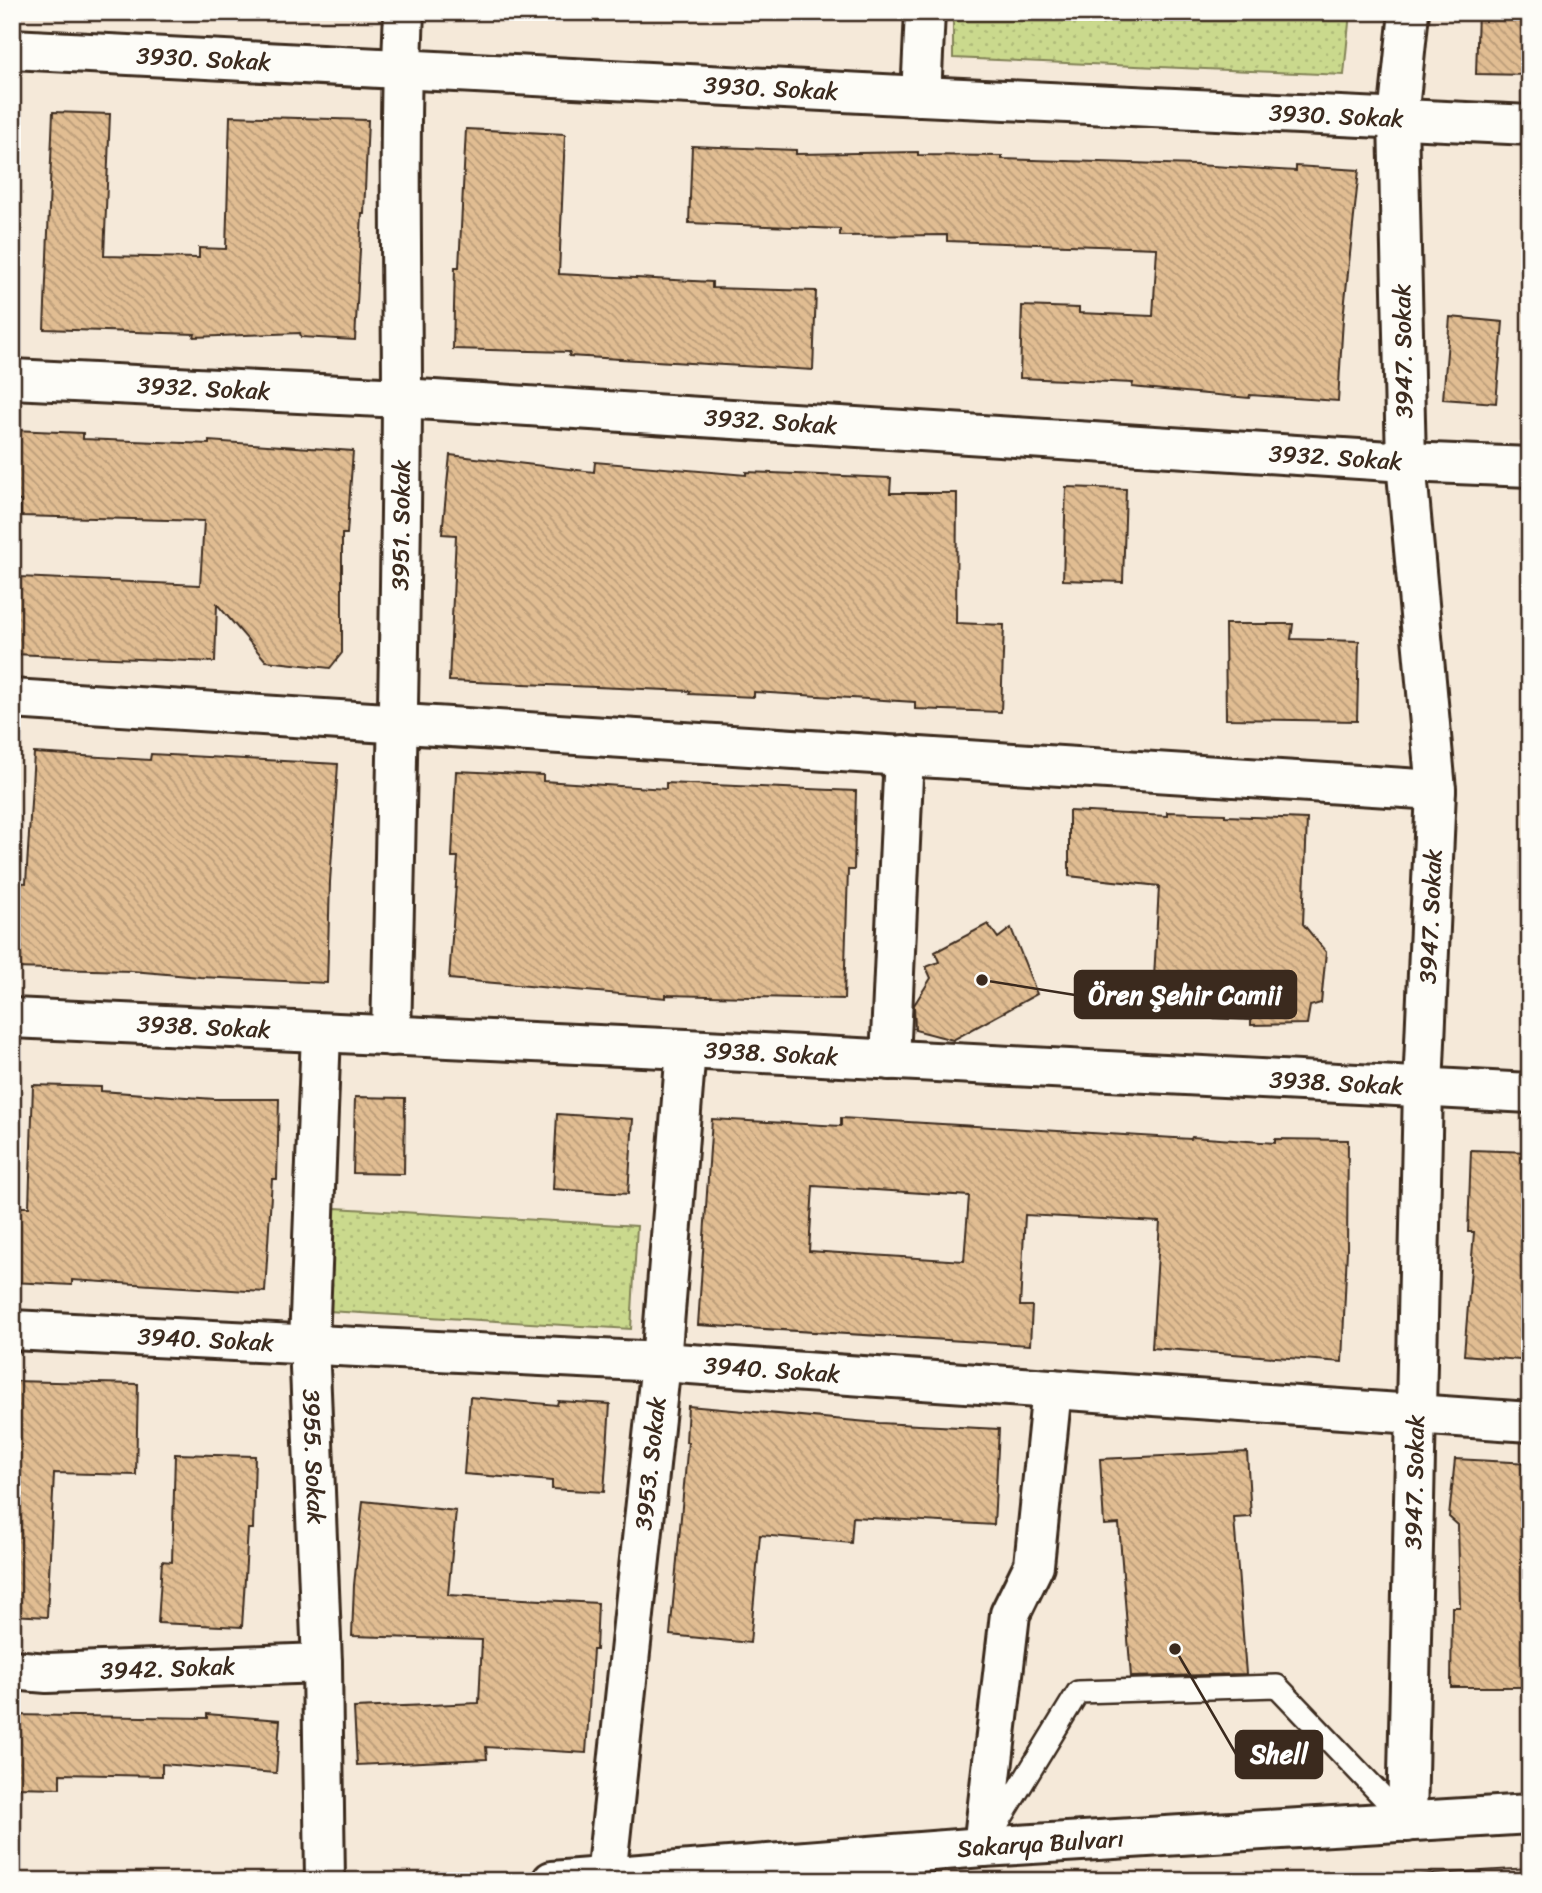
<svg xmlns="http://www.w3.org/2000/svg" width="1542" height="1893" font-family="Sriracha,sans-serif">
<style>
.green{fill:url(#green-dots);stroke:#828256;stroke-width:2}
.building{fill:url(#building-back-hatch);stroke:#3b2a1e;stroke-width:2;fill-rule:evenodd}
.lines{fill:none;stroke-linecap:round;stroke-linejoin:round}
.lane-casing{stroke:#3b2a1e;stroke-width:26}
.street-casing{stroke:#3b2a1e;stroke-width:44}
.primary-casing{stroke:#3b2a1e;stroke-width:44}
.lane{stroke:#fdfcf7;stroke-width:21}
.street{stroke:#fdfcf7;stroke-width:38}
.primary{stroke:#fdfcf7;stroke-width:38}
.tram{stroke:#3b2a1e;stroke-width:2}
.labels{text-anchor:middle;dominant-baseline:central;stroke-width:6;stroke-linejoin:round;paint-order:stroke}
.street-label{font-size:24px;fill:#3b2a1e;stroke:#fdfcf7}
.leader{fill:none;stroke:#3b2a1e;stroke-width:2.5}
.callout-dot{fill:#3b2a1e;stroke:#fdfcf7;stroke-width:2.5}
.callout{fill:#3b2a1e;stroke:#3b2a1e;stroke-width:2.5}
.callout-label{font-size:26px;text-anchor:middle;font-weight:bold;fill:#fff}
</style>
<defs>
<pattern id="green-dots" width="8" height="8" patternUnits="userSpaceOnUse" patternTransform="scale(1.75)"><rect width="8" height="8" fill="#cad98d"/><path d="M2 2h.1M6 6h.1" fill="none" stroke="#aeba79" stroke-width="1.8" stroke-linecap="round"/></pattern>
<pattern id="building-back-hatch" width="6" height="6" patternUnits="userSpaceOnUse" patternTransform="scale(1.75)"><rect width="6" height="6" fill="#e1bd92"/><path d="M-1 5l2 2M0 0l6 6M5-1l2 2" fill="none" stroke="#b89a77"/></pattern>
</defs>
<rect width="100%" height="100%" fill="#f5e9d9"/>
<filter id="ink" filterUnits="userSpaceOnUse"><feTurbulence type="fractalNoise" baseFrequency=".0143" numOctaves="2"/><feDisplacementMap in="SourceGraphic" scale="14" xChannelSelector="R" yChannelSelector="G"/><feConvolveMatrix kernelMatrix="1 2 1 2 8 2 1 2 1" color-interpolation-filters="sRGB"/></filter>
<g filter="url(#ink)">
<!-- green -->
<path class="green" d="M953 12H1350L1344 75 953 58Z
M335 1208 637 1226 631 1329 328 1311Z"/>
<!-- building -->
<path class="building" d="M1478 12H1530V75L1476 74Z
M53 112 110 114 104 256 199 258V248L226 249 230 116 368 120 364 214H362L355 340 301 337 300 333 194 337 195 334 44 329Z
M466 129 565 134 559 274 712 282V288L816 291 813 370 569 356 570 352 453 349 455 267H459Z
M692 146 796 150V154L918 152V155L1002 156V159L1196 165 1296 171V166L1359 170 1343 319 1338 401 1250 395 1249 398 1132 387 1133 383 1020 378 1022 306 1079 308V313L1153 316 1157 248 947 241V235L840 236V229L689 223Z
M1450 317 1503 322 1496 403 1443 399Z
M12 430 83 433V439L209 444V441L353 451 347 534H342V653L330 668 266 661 217 604 215 662 12 654V578L19 579V577L200 585 204 521 21 516V501L12 500Z
M450 455 594 472 595 462 746 475V472L891 478 890 493H957L956 623 1004 625 1001 712 915 709V702L754 692V697L689 694 690 691 449 681 456 535 442 534Z
M1066 487 1126 489 1123 582 1063 580Z
M1225 624H1293L1291 639 1359 641 1357 721 1226 719Z
M34 753 150 760 151 754 338 764 330 882 327 983 200 977 132 971 12 968V882L26 883Z
M456 771 543 775V781L666 789V783L856 791 854 870H848L844 999 666 995V998L449 979 458 857H452Z
M1069 811 1167 816V812L1225 814V816L1307 819 1303 924 1326 952 1321 1003 1310 1006 1307 1024 1251 1025V1020L1152 1015 1159 886 1069 876Z
M988 924 998 938 1011 928 1037 994 953 1040 915 1030 914 1005 931 978 926 967 939 962 935 952Z
M33 1085 101 1087V1091L215 1099H279L277 1179H272L265 1292 72 1280V1285L12 1282V1207H29Z
M355 1097 405 1098 404 1174 353 1173Z
M557 1114 633 1119 628 1194 553 1189Z
M841 1118 1191 1139 1192 1137 1275 1143V1139L1348 1140 1347 1249 1342 1362 1152 1348 1160 1222 1025 1215 1020 1306H1032L1030 1345 698 1325 712 1119 841 1126ZM813 1186 969 1196 964 1261 809 1251Z
M1471 1150 1530 1152V1361L1464 1355 1474 1232H1468Z
M12 1381 138 1384 136 1475 54 1473 47 1617 12 1615Z
M470 1397 557 1405 558 1401 610 1404 604 1492 552 1489V1481L464 1474Z
M688 1406 879 1423 999 1429 994 1525 853 1517 851 1543 760 1535 750 1643 670 1635 688 1442H686Z
M1247 1452 1251 1517 1234 1518 1246 1674 1131 1677 1119 1524 1104 1525 1100 1459Z
M175 1454 255 1456 253 1529H248L242 1627 158 1623 162 1561 172 1562Z
M1455 1459 1530 1463V1687H1451L1452 1607H1460L1458 1525 1449 1517Z
M363 1501 456 1511 448 1595 598 1603 596 1650H593L586 1753 486 1747 487 1759 357 1765 354 1708 479 1703 482 1640 352 1636 354 1585Z
M207 1714 280 1720 276 1773 162 1764V1776L60 1774V1788L12 1787V1715L207 1718Z"/>
<g class="lines">
<defs>
<path id="lane" d="M992 1833 1078 1692 1277 1686 1407 1822"/>
<g id="street">
<path id="s1" d="M12 49 921 96 1530 125"/>
<path d="M921 96 925 12"/>
<path id="s2" d="M12 379 402 398 1406 462 1530 467"/>
<path d="M12 699 1436 790"/>
<path id="s3" d="M12 1018 686 1049 1530 1093"/>
<path id="s4" d="M321 1033 309 1343 322 1663 325 1881"/>
<path id="s5" d="M391 1036C396 823 401 610 402 398 402 269 398 140 404 12"/>
<path d="M890 1060 904 755"/>
<path id="s6" d="M12 1330 661 1362 1530 1422"/>
<path id="s7" d="M12 1670 47 1673 322 1663"/>
<path id="s8" d="M1407 1822 1423 1088 1436 790 1406 462 1398 119 1409 12"/>
<path d="M983 1847 1010 1614 1034 1565 1052 1389"/>
<path id="s9" d="M606 1877 661 1362 686 1049"/>
</g>
<g id="primary">
<path id="s10" d="M552 1881 983 1847 1530 1814"/>
</g>
</defs>
<!-- lane casing -->
<use href="#lane" class="lane-casing"/>
<!-- street casing -->
<use href="#street" class="street-casing"/>
<!-- primary casing -->
<use href="#primary" class="primary-casing"/>
<!-- lane -->
<use href="#lane" class="lane"/>
<!-- street -->
<use href="#street" class="street"/>
<!-- primary -->
<use href="#primary" class="primary"/>
<!-- tram -->
<path class="tram" d="M1322 1881 1530 1868"/>
</g>
</g>
<g class="labels">
<!-- street labels -->
<g class="street-label">
<text stroke="none"><textPath href="#s1" startOffset="192">3930. Sokak</textPath></text>
<text stroke="none"><textPath href="#s1" startOffset="760">3930. Sokak</textPath></text>
<text stroke="none"><textPath href="#s1" startOffset="1326">3930. Sokak</textPath></text>
<text transform="translate(1403 351) rotate(-91)">3947. Sokak</text>
<text stroke="none"><textPath href="#s2" startOffset="192">3932. Sokak</textPath></text>
<text stroke="none"><textPath href="#s2" startOffset="760">3932. Sokak</textPath></text>
<text stroke="none"><textPath href="#s2" startOffset="1326">3932. Sokak</textPath></text>
<text stroke="none"><textPath href="#s5" startOffset="511">3951. Sokak</textPath></text>
<text stroke="none"><textPath href="#s8" startOffset="906">3947. Sokak</textPath></text>
<text stroke="none"><textPath href="#s3" startOffset="192">3938. Sokak</textPath></text>
<text stroke="none"><textPath href="#s3" startOffset="760">3938. Sokak</textPath></text>
<text stroke="none"><textPath href="#s3" startOffset="1326">3938. Sokak</textPath></text>
<text stroke="none"><textPath href="#s6" startOffset="194">3940. Sokak</textPath></text>
<text stroke="none"><textPath href="#s6" startOffset="761">3940. Sokak</textPath></text>
<text stroke="none"><textPath href="#s4" startOffset="424">3955. Sokak</textPath></text>
<text stroke="none"><textPath href="#s9" startOffset="416">3953. Sokak</textPath></text>
<text stroke="none"><textPath href="#s8" startOffset="340">3947. Sokak</textPath></text>
<text stroke="none"><textPath href="#s7" startOffset="156">3942. Sokak</textPath></text>
<text stroke="none"><textPath href="#s10" startOffset="490">Sakarya Bulvarı</textPath></text>
</g>
</g>
<!-- callouts -->
<path class="leader" d="M982 980L1075 995M1175 1649L1236 1754"/>
<g class="callout-dot">
<circle cx="982" cy="980" r="7"/>
<circle cx="1175" cy="1649" r="7"/>
</g>
<g class="callout">
<rect x="1075" y="971" width="221" height="47" rx="7"/>
<rect x="1236" y="1731" width="86" height="47" rx="7"/>
</g>
<g class="callout-label">
<text x="1185" y="1004">Ören Şehir Camii</text>
<text x="1279" y="1763">Shell</text>
</g>
<!-- margin -->
<rect width="1542" height="1893" fill="none" stroke="#fdfcf7" stroke-width="42"/>
<rect x="21" y="21" width="1500" height="1851" fill="none" stroke="#3b2a1e" stroke-width="2.5" filter="url(#ink)"/>
</svg>
